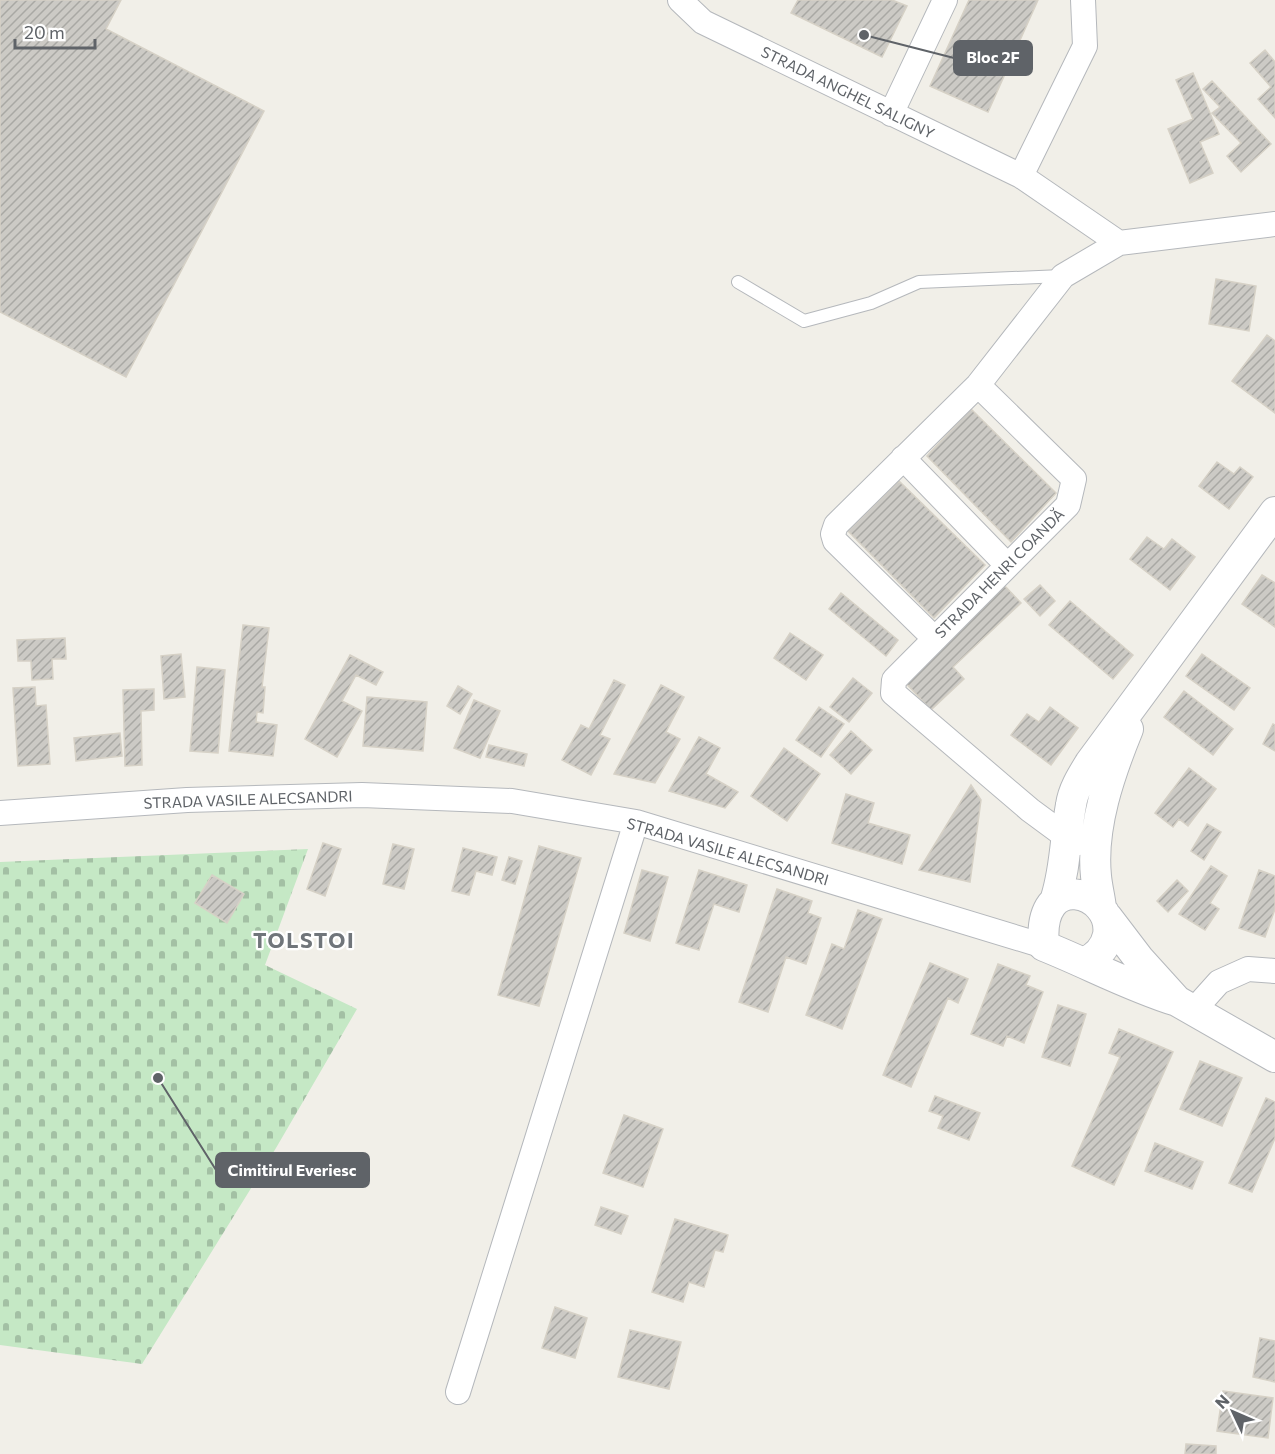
<svg xmlns="http://www.w3.org/2000/svg" width="1275" height="1454" font-family="Commissioner,sans-serif">
<style>
.cemetery{fill:url(#cemetery-stones)}
.building{fill:url(#building-hatch);stroke:#d6d1c6;stroke-width:1.5}
.lines{fill:none;stroke-linecap:round;stroke-linejoin:round}
.service-casing{stroke:#b5b8bc;stroke-width:14}
.minor-casing{stroke:#b5b8bc;stroke-width:26}
.tertiary-casing{stroke:#b5b8bc;stroke-width:32}
.service{stroke:#fff;stroke-width:12}
.minor{stroke:#fff;stroke-width:24}
.tertiary{stroke:#fff;stroke-width:30}
.labels{text-anchor:middle;dominant-baseline:central;stroke-width:4.5;stroke-linejoin:round;paint-order:stroke}
.street-label{font-size:15px;fill:#5f6368;stroke:#fff}
.district-label{font-size:21px;font-weight:bold;letter-spacing:1.5px;fill:#70757a;stroke:#fff}
.leader{fill:none;stroke:#5f6368;stroke-width:2}
.callout-dot{fill:#5f6368;stroke:#fff;stroke-width:2}
.callout{fill:#5f6368;stroke:#5f6368;stroke-width:2}
.callout-label{font-size:16px;text-anchor:middle;font-weight:bold;fill:#fff}
</style>
<defs>
<pattern id="cemetery-stones" width="16" height="16" patternUnits="userSpaceOnUse" patternTransform="scale(1.5)"><rect width="16" height="16" fill="#c5e8c5"/><path d="M2 7V4a2 2 0 0 1 4 0v3zM10 15v-3a2 2 0 0 1 4 0v3z" fill="#a3c0a4"/></pattern>
<pattern id="building-hatch" width="6" height="6" patternUnits="userSpaceOnUse" patternTransform="scale(1.5)"><rect width="6" height="6" fill="#cccac5"/><path d="M-1 1l2-2M0 6l6-6M5 7l2-2" fill="none" stroke="#a9a8a4"/></pattern>
</defs>
<rect width="100%" height="100%" fill="#f1efe8"/>
<!-- cemetery -->
<path class="cemetery" d="M308 849 265 965 357 1009 276 1148 142 1364 0 1345V862Z"/>
<!-- building -->
<path class="building" d="M0 0H121L106 29 264 111 126 377 0 312Z
M798 0H892L907 6 882 57 791 13Z
M969 0H1038L988 112 930 86Z
M1265 50 1275 62V118L1258 99 1271 87 1250 63Z
M1193 73 1219 134 1200 142 1213 173 1190 183 1168 129 1193 119 1176 80Z
M1212 81 1271 144 1241 172 1227 156 1241 143 1212 113 1220 107 1203 89Z
M1216 279 1256 286 1249 331 1209 324Z
M1267 335 1275 341V413L1232 381Z
M971 409 1056 493 1011 542 927 456Z
M1217 462 1234 474 1240 467 1253 477 1229 509 1199 486Z
M899 481 985 565 934 618 848 531Z
M1147 537 1164 549 1172 539 1195 557 1170 590 1130 559Z
M1262 575 1275 583V627L1242 604Z
M1003 584 1021 603 953 667 964 679 931 710 902 679Z
M1040 585 1055 601 1040 616 1024 599Z
M841 593 898 640 886 656 829 609Z
M1070 601 1133 655 1113 679 1049 625Z
M243 625 269 628 262 687H265L263 713 257 712 256 722 277 725 273 756 229 751Z
M790 633 823 655 806 680 774 658Z
M65 638 66 659H52L53 679 32 680 31 661H18L17 640Z
M181 654 185 697 164 699 161 656Z
M1202 654 1250 688 1234 710 1186 676Z
M350 655 383 672 376 685 356 675 342 701 362 711 337 757 305 739Z
M197 667 225 670 218 753 190 751Z
M853 678 872 693 849 722 830 707Z
M614 680 625 685 600 735 610 739 591 775 562 760 581 725 589 729Z
M661 685 684 697 666 732 680 739 655 783 614 774Z
M458 686 472 694 460 714 447 706Z
M35 687 36 706 46 705 50 764 18 766 13 688Z
M154 689V710L141 711 142 765 125 766 123 690Z
M1184 691 1233 729 1213 755 1164 717Z
M367 697 427 702 423 751 363 746Z
M474 700 500 711 480 758 454 748Z
M819 707 844 724 821 757 796 740Z
M1050 707 1078 728 1051 765 1011 735 1027 714 1039 722Z
M1273 724 1275 725V751L1263 744Z
M851 731 872 750 851 774 830 755Z
M120 733 122 756 76 761 74 738Z
M699 737 720 748 706 774 738 792 725 808 669 791Z
M489 745 527 754 524 766 486 757Z
M784 748 820 774 787 821 751 796Z
M1189 768 1216 789 1188 826 1179 819 1173 827 1155 813Z
M971 785 981 800 970 882 919 870Z
M846 794 874 803 868 823 910 835 902 864 832 843Z
M1207 824 1221 832 1204 860 1191 851Z
M323 843 341 849 325 896 307 889Z
M393 844 414 849 404 889 383 884Z
M539 846 581 858 539 1006 498 995Z
M463 848 497 857 492 875 476 871 469 895 452 891Z
M509 857 522 861 515 884 502 880Z
M1211 866 1227 876 1210 903 1219 909 1205 930 1179 914Z
M642 870 668 877 650 941 624 933Z
M699 870 747 885 739 912 714 904 699 950 676 943Z
M1259 870 1275 876V909L1265 937 1239 928Z
M212 875 244 894 227 923 195 903Z
M1177 880 1188 891 1168 912 1157 901Z
M777 889 812 901 808 913 821 918 806 964 786 957 768 1012 739 1002Z
M858 910 882 919 842 1029 806 1015 832 944 844 949Z
M930 963 968 979 958 1003 948 998 911 1087 883 1075Z
M998 964 1030 976 1026 985 1043 992 1024 1043 1007 1036 1003 1046 971 1034Z
M1058 1005 1086 1014 1070 1066 1042 1057Z
M1119 1029 1173 1052 1114 1185 1072 1166 1120 1057 1109 1053Z
M1200 1061 1242 1078 1222 1126 1180 1109Z
M935 1096 980 1113 969 1140 938 1128 943 1116 929 1111Z
M1266 1098 1275 1102V1138L1252 1192 1229 1183Z
M624 1115 663 1129 643 1187 603 1173Z
M1155 1143 1203 1162 1192 1189 1145 1171Z
M601 1207 628 1216 621 1234 595 1225Z
M675 1219 728 1235 723 1252 715 1250 704 1287 689 1282 683 1302 652 1292Z
M555 1307 587 1318 575 1358 542 1348Z
M630 1330 681 1342 669 1389 618 1377Z
M1260 1338 1275 1341V1382L1253 1377Z
M1223 1391 1273 1398 1268 1438 1217 1431Z
M1186 1444 1216 1446V1454H1185Z"/>
<g class="lines">
<defs>
<path id="service" d="M738 282 804 321 871 303 919 282 1062 276"/>
<path id="minor" d="M680 0 703 22 1021 176 1119 243 1275 224
M891 114 945 0
M1021 176 1085 46 1083 0
M978 385 1074 479 1068 505 894 680 893 693 1030 810 1068 838 1078 843
M903 458 1007 565
M934 638 835 541 833 534 836 525 978 385 1063 276 1119 243
M0 813 187 800 362 795 512 801 636 822 1044 946
M1193 1011 1219 982 1248 969 1275 971
M458 1392 636 822"/>
<path id="tertiary" d="M1056 898C1066 866 1065 837 1071 805 1073 790 1082 776 1090 763L1275 512
M1101 908C1100 898 1097 887 1096 876 1091 827 1110 773 1128 729
M1107 917 1139 959 1177 1001 1275 1057
M1085 962C1097 957 1105 949 1108 935 1115 891 1036 867 1044 946 1089 964 1131 987 1177 1001"/>
</defs>
<!-- service casing -->
<use href="#service" class="service-casing"/>
<!-- minor casing -->
<use href="#minor" class="minor-casing"/>
<!-- tertiary casing -->
<use href="#tertiary" class="tertiary-casing"/>
<!-- service -->
<use href="#service" class="service"/>
<!-- minor -->
<use href="#minor" class="minor"/>
<!-- tertiary -->
<use href="#tertiary" class="tertiary"/>
</g>
<g class="labels">
<!-- street labels -->
<g class="street-label">
<text transform="translate(848 92) rotate(26)">STRADA ANGHEL SALIGNY</text>
<text transform="translate(999 573) rotate(-45)">STRADA HENRI COANDĂ</text>
<text transform="translate(248 799) rotate(-2)">STRADA VASILE ALECSANDRI</text>
<text transform="translate(728 851) rotate(16)">STRADA VASILE ALECSANDRI</text>
</g>
<!-- district labels -->
<g class="district-label">
<text x="304" y="939">TOLSTOI</text>
</g>
</g>
<!-- callouts -->
<path class="leader" d="M864 35L954 58M158 1078L216 1170"/>
<g class="callout-dot">
<circle cx="864" cy="35" r="6"/>
<circle cx="158" cy="1078" r="6"/>
</g>
<g class="callout">
<rect x="954" y="41" width="78" height="34" rx="6"/>
<rect x="216" y="1153" width="153" height="34" rx="6"/>
</g>
<g class="callout-label">
<text x="993" y="63">Bloc 2F</text>
<text x="292" y="1176">Cimitirul Everiesc</text>
</g>
<!-- north arrow -->
<g transform="translate(1233 1412) rotate(314)" stroke="#ffffff" stroke-width="4.5" paint-order="stroke">
<path d="M0-4.5L10 22L0 15L-10 22Z" fill="#5f6368"/>
<text y="-9" font-size="16" font-weight="bold" text-anchor="middle" fill="#5f6368">N</text>
</g>
<!-- scale -->
<path d="M15 39v9h80v-9" fill="none" stroke="#5f6368" stroke-width="3"/>
<text x="24" y="39" font-size="18" fill="#5f6368" stroke="#ffffff" stroke-width="4.5" paint-order="stroke">20 m</text>
</svg>
